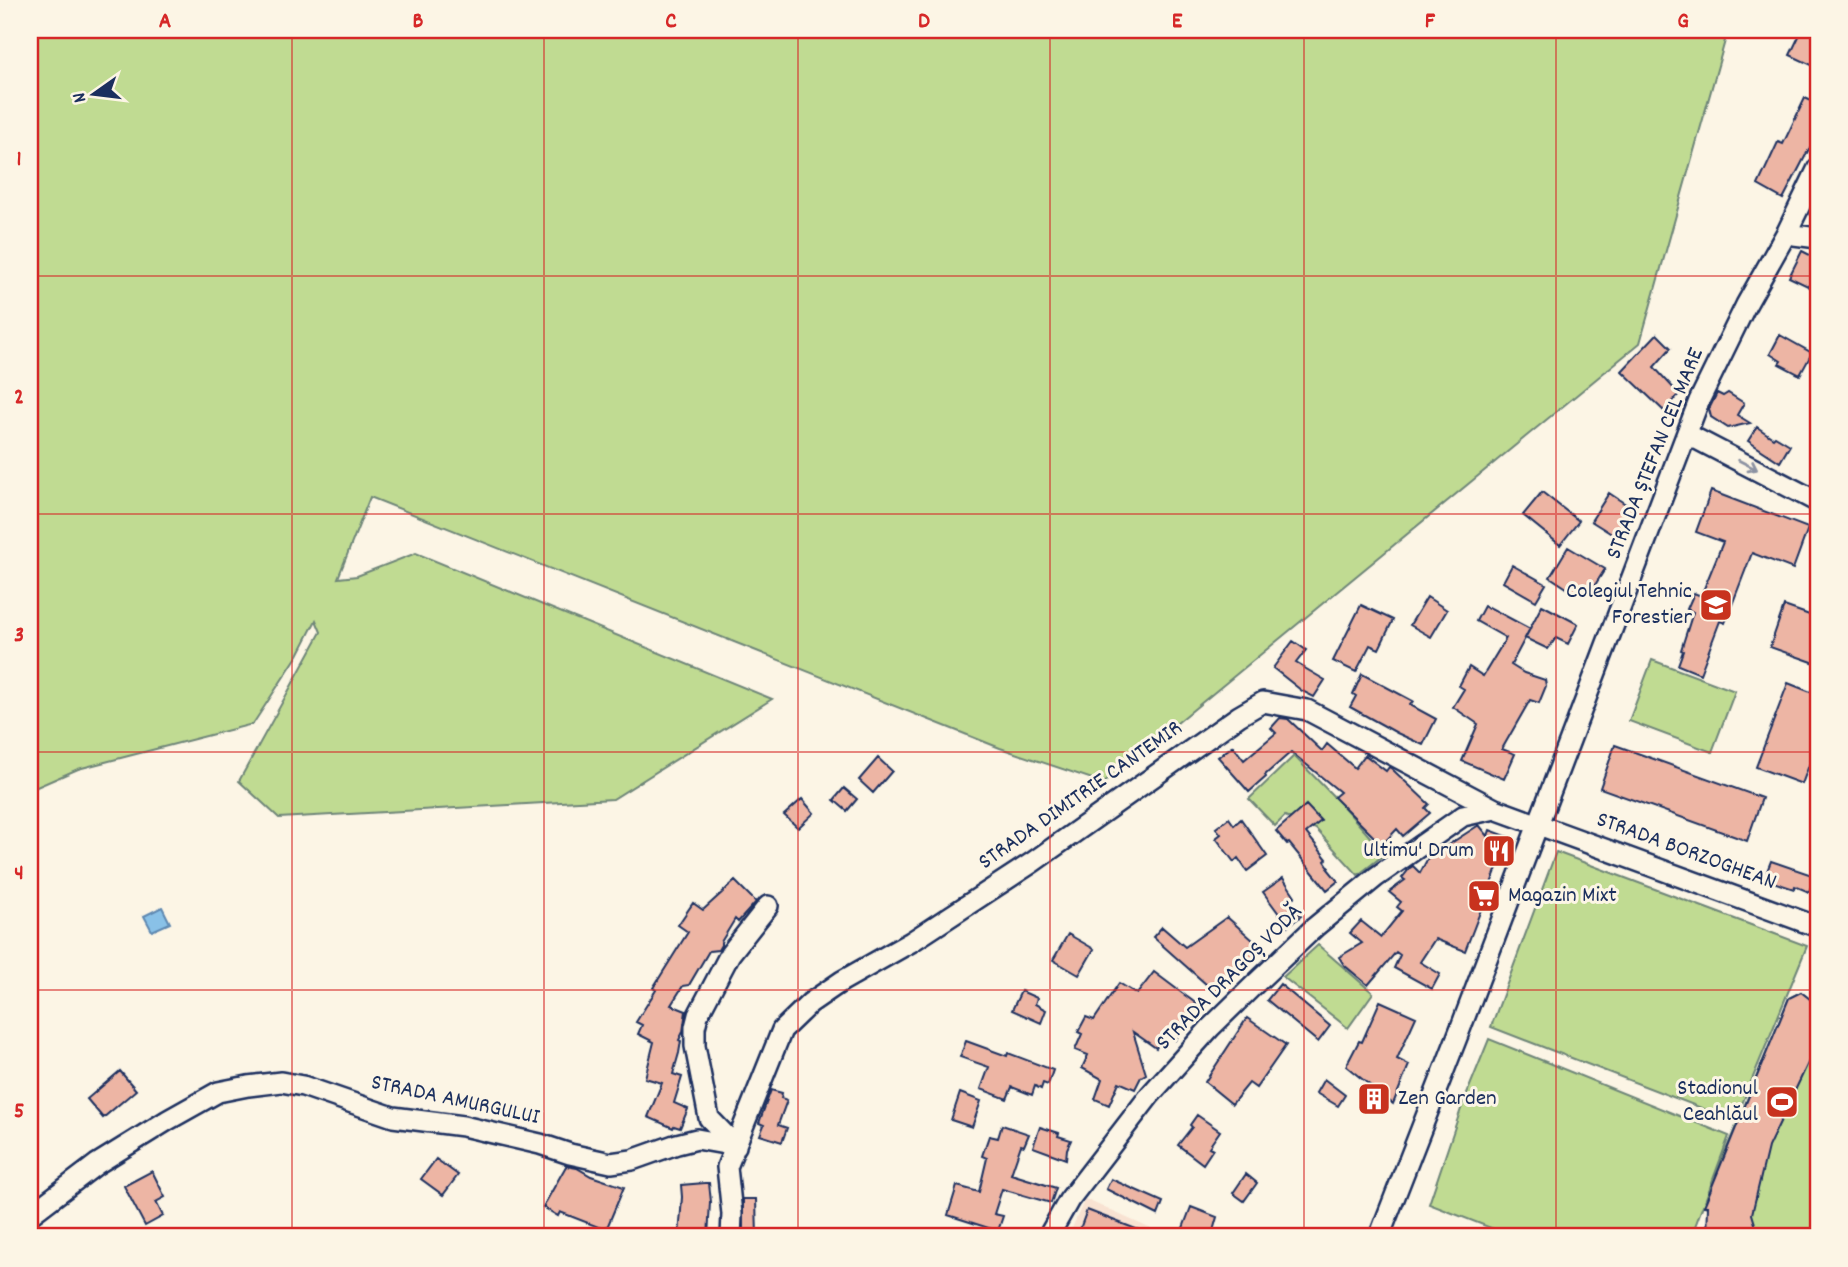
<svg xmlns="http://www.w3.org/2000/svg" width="1848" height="1267" font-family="Dekko,sans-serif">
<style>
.built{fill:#f8e2d2}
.green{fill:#c0db92;stroke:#6e8578;stroke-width:2}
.water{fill:#89c1e7;stroke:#5d87b0;stroke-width:2}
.building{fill:#edb5a4;stroke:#1b2f5e;stroke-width:2}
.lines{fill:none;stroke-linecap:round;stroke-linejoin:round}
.minor-casing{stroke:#1b2f5e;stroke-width:24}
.minor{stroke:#fcf5e5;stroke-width:19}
.oneway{stroke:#8c92a2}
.grid{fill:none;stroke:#d62828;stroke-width:2;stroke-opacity:0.55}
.labels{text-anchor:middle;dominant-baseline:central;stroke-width:6;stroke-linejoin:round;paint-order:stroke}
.street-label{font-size:23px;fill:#1b2f5e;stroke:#fcf5e5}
.poi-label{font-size:23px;fill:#1b2f5e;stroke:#fcf5e5;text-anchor:end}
.neatline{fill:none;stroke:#d62828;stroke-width:2.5}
.grid-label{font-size:23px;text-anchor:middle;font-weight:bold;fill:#d62828}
</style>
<rect width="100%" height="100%" fill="#fcf5e5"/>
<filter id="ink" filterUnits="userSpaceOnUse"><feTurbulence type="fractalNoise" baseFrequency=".0143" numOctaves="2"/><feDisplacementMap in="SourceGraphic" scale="14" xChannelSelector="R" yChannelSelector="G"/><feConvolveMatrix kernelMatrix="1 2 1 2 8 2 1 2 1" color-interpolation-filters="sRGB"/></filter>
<g filter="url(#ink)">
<!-- built -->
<path class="built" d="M1085 1199 1169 1237H1068Z"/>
<!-- green -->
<path class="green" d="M30 30H1728L1640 343 1104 783 1000 748 370 497 338 578 357 576 416 553 772 699 613 799 279 818 239 781 321 632 316 620 298 655 253 724 78 769 30 790Z
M1652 660 1735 691 1712 752 1629 721Z
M1294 756 1341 804 1385 854 1358 875 1316 829 1285 816 1275 826 1249 799Z
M1556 852 1807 946 1735 1121 1491 1027Z
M1318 945 1373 993 1348 1028 1283 977Z
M1801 992 1810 999 1818 995V1237H1708V1207L1703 1205 1691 1237H1514L1429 1204 1463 1103 1489 1039 1729 1136 1705 1201 1789 998Z"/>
<!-- water -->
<path class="water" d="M162 907 170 923 152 931 144 916Z"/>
<!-- building -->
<path class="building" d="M1802 30H1808L1818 35V68L1790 55Z
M1805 98 1818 104V136L1812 150 1809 149 1783 199 1758 185 1778 142 1783 144Z
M1802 251 1818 259V291L1789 277Z
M1657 334 1671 348 1654 367 1679 394 1664 411 1622 371Z
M1780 335 1812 353 1800 375 1779 364 1781 361 1770 354Z
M1717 393 1723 396 1728 393 1744 403 1737 415 1750 423 1728 428 1711 417 1709 409Z
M1757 427 1773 438 1775 436 1790 445 1780 462 1748 441Z
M1711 491 1808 528 1793 569 1752 553 1725 623 1720 621 1700 674 1678 665 1683 651 1681 650 1693 612 1687 609 1694 593 1701 596 1723 542 1696 532Z
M1542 492 1579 521 1560 545 1523 515Z
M1609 493 1636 511 1618 538 1591 521Z
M1568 547 1605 569 1590 593 1580 587 1576 594 1550 577Z
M1512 565 1546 584 1536 601 1503 582Z
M1427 597 1447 610 1431 637 1410 625Z
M1361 605 1393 620 1379 649 1370 645 1356 672 1333 661Z
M1542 605 1578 624 1568 644 1556 638 1548 649 1525 638Z
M1484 606 1488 609 1489 607 1530 629 1511 665 1524 673 1545 680 1546 686 1539 703 1530 700 1502 749 1515 754 1504 779 1462 761 1478 724 1453 707 1464 689 1459 686 1469 667 1483 676 1506 638 1476 621Z
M1784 606 1818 618V664L1770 647Z
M1293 641 1306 650 1296 663 1325 680 1314 697 1302 691 1273 668Z
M1362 674 1413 701 1410 705 1436 719 1423 745 1397 733 1350 707 1356 696 1353 694Z
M1788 683 1818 695V741L1802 784 1756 767Z
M1280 718 1288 719 1322 751 1327 744 1355 768 1365 755 1386 771 1389 767 1392 769 1429 804 1425 808 1430 813 1403 836 1397 829 1382 845 1334 797 1340 792 1291 752 1265 775 1266 777 1249 792 1218 757 1233 746 1244 760 1276 733 1271 728Z
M1615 745 1762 798 1747 841 1600 788Z
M878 758 892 771 873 793 859 780Z
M844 788 857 799 847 811 834 800Z
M802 799 814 813 798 828 784 815Z
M1306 805 1321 821 1306 833 1327 859 1325 861 1329 867 1328 869 1338 881 1327 890 1289 843 1287 844 1276 831Z
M1229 818 1234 825 1241 819 1267 856 1247 871 1238 858 1234 862 1216 838 1221 834 1216 828Z
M1479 825 1488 836 1490 830 1509 837 1465 951 1435 939 1420 962 1440 974 1432 989 1394 968 1400 955 1396 952 1368 985 1344 965 1339 957 1362 943 1350 933 1361 921 1381 937 1402 911 1397 907 1401 902 1389 892 1405 880 1402 878 1410 868 1413 866 1420 873 1428 858Z
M1771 861 1815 876 1809 892 1795 886 1794 889 1764 879Z
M1283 878 1295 896 1290 900 1301 916 1288 926 1263 892Z
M735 881 756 902 738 922 735 919 721 942V945L718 950 709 951 689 985 683 986 671 1005 686 1011 683 1032 679 1040 681 1041 679 1053 673 1074 682 1077 674 1103 688 1109 680 1128 674 1126 673 1128 648 1117 662 1083 645 1078 654 1042 638 1034 642 1025 636 1022 656 990 653 988 688 932 678 925 693 903 703 910Z
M1227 917 1263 949 1243 972 1238 967 1216 993 1153 937 1162 927 1185 947Z
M1068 934 1094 949 1079 975 1053 960Z
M1154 972 1198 1005 1175 1040 1166 1033 1156 1048 1133 1032 1146 1074 1141 1077 1135 1089 1119 1082 1109 1105 1095 1099 1102 1079 1082 1068 1088 1055 1075 1050 1082 1034 1078 1032 1086 1017 1094 1020 1119 983 1137 994Z
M1280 984 1330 1026 1318 1042 1267 1000Z
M1021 991 1037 998 1035 1004 1046 1010 1041 1023 1012 1010Z
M1801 992 1810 999 1818 995V1052L1811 1057 1768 1147 1752 1214 1759 1237H1707L1708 1206H1704L1789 998Z
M1380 1001 1416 1017 1397 1059 1409 1065 1393 1104 1346 1066 1359 1041 1362 1042Z
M1247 1018 1286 1045 1256 1088 1249 1083 1232 1104 1205 1082Z
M966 1041 1007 1056 1008 1053 1053 1070 1048 1085 1043 1083 1041 1089 1035 1086 1032 1095 1012 1087 1007 1099 981 1089 989 1067 960 1057Z
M120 1071 136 1090 103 1118 87 1099Z
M1324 1079 1345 1095 1338 1106 1316 1093Z
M771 1090 782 1093 781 1098 787 1100 778 1125 787 1128 782 1142 760 1135 764 1125 759 1123Z
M960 1093 981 1101 972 1127 951 1120Z
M1197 1115 1220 1131 1209 1147 1213 1149 1203 1164 1178 1145 1192 1127 1190 1125Z
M1002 1125 1029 1134 1024 1146 1021 1145 1011 1174 1056 1188 1051 1203 1002 1189 994 1214 1003 1216 998 1231 948 1215 957 1186 979 1192 987 1158 982 1156 989 1136 998 1138Z
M1040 1127 1059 1133 1058 1136 1071 1140 1067 1149 1066 1159 1033 1147Z
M436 1159 458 1175 443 1195 421 1179Z
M566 1166 577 1168 591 1176 624 1187 606 1230 560 1212 558 1216 543 1207Z
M152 1171 165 1197 156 1202 163 1216 145 1226 124 1186Z
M1246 1174 1257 1183 1244 1201 1233 1193Z
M1111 1179 1163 1202 1158 1215 1106 1189Z
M705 1183H709L711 1202H710L708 1237H679L682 1197 681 1185Z
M743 1199H756L757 1237H743Z
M1191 1207 1217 1217 1213 1231 1210 1230 1207 1237H1189L1191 1232 1183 1228Z
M1087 1210 1154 1236V1237H1077Z"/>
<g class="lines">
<defs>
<path id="minor" d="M1787 232 1794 235 1818 238
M1687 434 1818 502
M736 1146 709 1118 695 1046V1027L698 1015 730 954 768 906
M30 1215 97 1164 168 1120 218 1092 248 1086 281 1082 303 1086 393 1117 463 1126 540 1144 570 1154 611 1163 632 1160 677 1144 697 1139 736 1146
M731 1237 732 1214 727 1167 782 1030 810 1003 842 981 911 942 1033 862 1239 716 1263 702 1307 710 1495 809 1818 927
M1048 1237 1069 1200 1150 1095 1210 1028 1255 984 1315 927 1376 877 1463 816 1495 809
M1379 1237 1461 1027 1699 401 1746 305 1787 232 1818 168"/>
</defs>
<!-- minor casing -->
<use href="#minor" class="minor-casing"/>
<!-- minor -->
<use href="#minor" class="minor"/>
</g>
<!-- one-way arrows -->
<defs><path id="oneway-shaft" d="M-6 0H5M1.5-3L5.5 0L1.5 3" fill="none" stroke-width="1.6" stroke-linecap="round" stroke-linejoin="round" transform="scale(1.75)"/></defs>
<use class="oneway" href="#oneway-shaft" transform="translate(1748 465) rotate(27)"/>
</g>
<!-- grid -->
<path class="grid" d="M292 30V1237M544 30V1237M798 30V1237M1050 30V1237M1304 30V1237M1556 30V1237M30 276H1818M30 514H1818M30 752H1818M30 990H1818"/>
<!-- icons -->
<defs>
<symbol id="school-square" viewBox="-11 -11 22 22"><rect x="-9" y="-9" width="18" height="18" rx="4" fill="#c8321e" stroke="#fcf5e5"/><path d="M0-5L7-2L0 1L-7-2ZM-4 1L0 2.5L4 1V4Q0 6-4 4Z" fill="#fff"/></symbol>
<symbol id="restaurant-square" viewBox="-11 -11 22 22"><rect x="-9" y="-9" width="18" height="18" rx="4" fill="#c8321e" stroke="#fcf5e5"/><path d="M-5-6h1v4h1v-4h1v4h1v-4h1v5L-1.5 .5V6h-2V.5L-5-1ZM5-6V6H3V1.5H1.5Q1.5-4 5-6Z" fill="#fff"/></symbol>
<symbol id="supermarket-square" viewBox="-11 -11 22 22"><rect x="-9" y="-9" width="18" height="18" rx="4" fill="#c8321e" stroke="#fcf5e5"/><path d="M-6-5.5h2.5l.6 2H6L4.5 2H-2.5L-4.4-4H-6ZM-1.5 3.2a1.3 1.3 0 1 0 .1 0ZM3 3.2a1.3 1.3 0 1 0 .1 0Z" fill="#fff"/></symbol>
<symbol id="building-square" viewBox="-11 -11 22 22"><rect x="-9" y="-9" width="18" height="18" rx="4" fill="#c8321e" stroke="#fcf5e5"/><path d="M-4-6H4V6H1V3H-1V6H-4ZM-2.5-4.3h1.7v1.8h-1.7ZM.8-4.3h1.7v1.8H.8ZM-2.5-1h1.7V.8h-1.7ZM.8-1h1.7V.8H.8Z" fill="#fff"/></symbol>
<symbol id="stadium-square" viewBox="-11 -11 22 22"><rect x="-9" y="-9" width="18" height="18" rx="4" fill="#c8321e" stroke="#fcf5e5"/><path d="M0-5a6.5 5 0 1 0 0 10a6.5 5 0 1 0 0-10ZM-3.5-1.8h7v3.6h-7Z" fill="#fff"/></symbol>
</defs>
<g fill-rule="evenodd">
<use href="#school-square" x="1697" y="586" width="38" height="38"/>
<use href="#restaurant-square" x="1480" y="832" width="38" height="38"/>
<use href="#supermarket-square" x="1465" y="877" width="38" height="38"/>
<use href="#building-square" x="1355" y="1080" width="38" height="38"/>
<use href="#stadium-square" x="1763" y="1083" width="38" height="38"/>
</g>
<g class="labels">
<!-- street labels -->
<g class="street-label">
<text transform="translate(1656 454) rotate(-68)">STRADA ȘTEFAN CEL MARE</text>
<text transform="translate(1081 796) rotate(-35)">STRADA DIMITRIE CANTEMIR</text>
<text transform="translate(1686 852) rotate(20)">STRADA BORZOGHEAN</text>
<text transform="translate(1230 978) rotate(-45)">STRADA DRAGOȘ VODĂ</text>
<text transform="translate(455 1101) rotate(12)">STRADA AMURGULUI</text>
</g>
<!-- poi labels -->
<g class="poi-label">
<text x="1692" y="592">Colegiul Tehnic<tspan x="1692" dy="26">Forestier</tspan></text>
<text x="1474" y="851">Ultimu' Drum</text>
<text x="1508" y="896" text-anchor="start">Magazin Mixt</text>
<text x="1758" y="1089">Stadionul<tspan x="1758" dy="26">Ceahlăul</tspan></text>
<text x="1398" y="1099" text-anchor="start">Zen Garden</text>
</g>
</g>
<!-- margin -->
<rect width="1848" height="1267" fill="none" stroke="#fcf5e5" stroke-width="77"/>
<!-- north arrow -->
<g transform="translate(94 94) rotate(256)" stroke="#fcf5e5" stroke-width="5" paint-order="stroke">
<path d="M0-5L12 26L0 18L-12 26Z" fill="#1b2f5e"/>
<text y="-10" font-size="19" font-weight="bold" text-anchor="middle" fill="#1b2f5e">N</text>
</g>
<rect x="38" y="38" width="1772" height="1190" class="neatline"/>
<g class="grid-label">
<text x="165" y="27">A</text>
<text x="418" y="27">B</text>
<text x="671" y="27">C</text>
<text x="924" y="27">D</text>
<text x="1177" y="27">E</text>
<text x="1430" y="27">F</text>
<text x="1683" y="27">G</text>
<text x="19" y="165">1</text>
<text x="19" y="403">2</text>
<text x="19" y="641">3</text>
<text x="19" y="879">4</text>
<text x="19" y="1117">5</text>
</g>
</svg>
